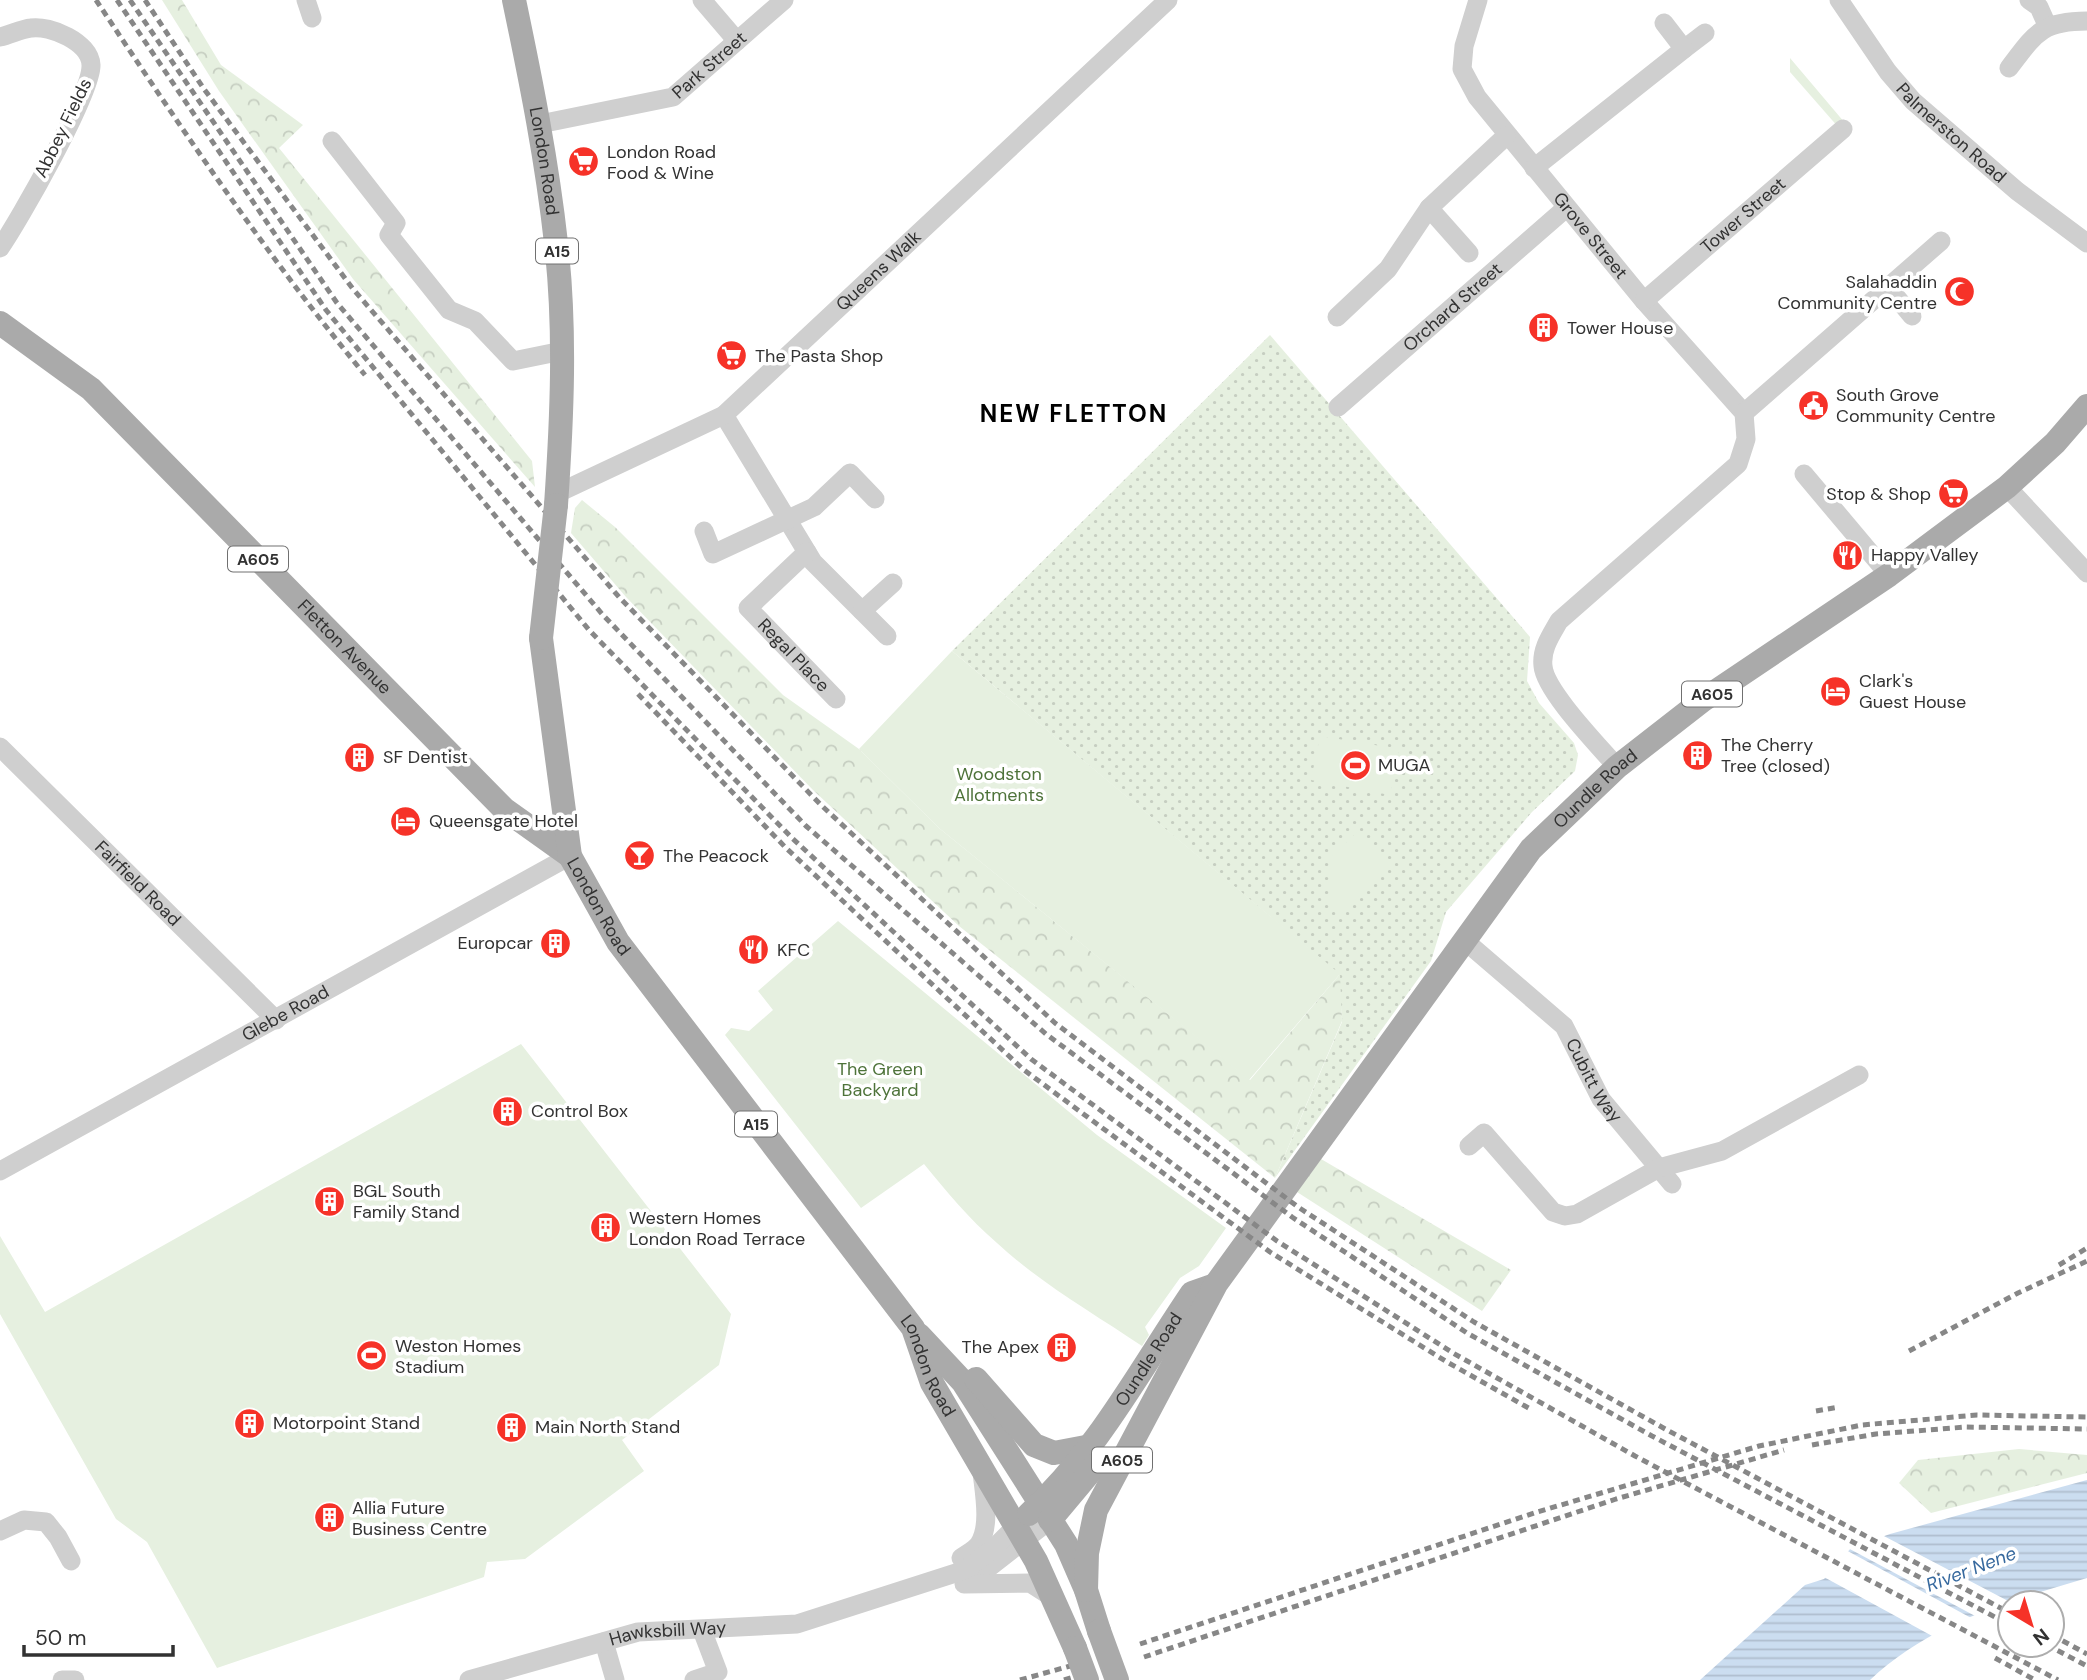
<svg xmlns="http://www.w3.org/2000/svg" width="2087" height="1680" font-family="'DM Sans',sans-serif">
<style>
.grass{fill:url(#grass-dots)}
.forest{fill:url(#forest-crowns)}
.garden{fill:#e6f0e0}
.water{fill:url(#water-rules)}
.pier{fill:#fff}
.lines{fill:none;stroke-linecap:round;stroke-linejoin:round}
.minor{stroke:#cfcfcf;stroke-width:19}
.major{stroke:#aaa;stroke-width:24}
.rail{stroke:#878787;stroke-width:5;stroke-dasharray:7 5;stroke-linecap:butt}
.major-bridge{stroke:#aaa;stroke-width:24}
.labels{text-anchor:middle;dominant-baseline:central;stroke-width:7;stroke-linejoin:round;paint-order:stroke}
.shield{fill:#fff;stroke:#707070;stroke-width:2}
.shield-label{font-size:16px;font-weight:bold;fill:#323232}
.street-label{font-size:18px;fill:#323232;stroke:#fff}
.poi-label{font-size:18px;fill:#323232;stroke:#fff;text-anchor:start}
.park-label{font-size:18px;fill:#4e733a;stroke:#fff}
.water-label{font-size:19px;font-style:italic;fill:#37699e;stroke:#fff}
.district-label{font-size:24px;font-weight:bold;letter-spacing:2px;fill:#000;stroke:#fff}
</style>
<defs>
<pattern id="grass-dots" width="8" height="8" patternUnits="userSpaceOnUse" patternTransform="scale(1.75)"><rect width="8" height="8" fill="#e6f0e0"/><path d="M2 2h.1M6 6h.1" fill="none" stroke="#c6cec1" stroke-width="1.8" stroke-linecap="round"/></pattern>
<pattern id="forest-crowns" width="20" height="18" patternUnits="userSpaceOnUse" patternTransform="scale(1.75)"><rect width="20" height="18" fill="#e6f0e0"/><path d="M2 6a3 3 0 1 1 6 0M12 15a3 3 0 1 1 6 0" fill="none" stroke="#c6cec1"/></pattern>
<pattern id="water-rules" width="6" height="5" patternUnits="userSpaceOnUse" patternTransform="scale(1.75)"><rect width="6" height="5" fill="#cbddf0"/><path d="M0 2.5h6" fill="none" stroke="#afbece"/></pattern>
</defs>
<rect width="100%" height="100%" fill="#fff"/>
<!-- grass -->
<path class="grass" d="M1270 335 1530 637 1527 681 1539 703 1574 743 1578 755 1575 771 1532 812 1446 912 1431 961 1275 1178 1342 1022 1339 974 952 651Z"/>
<!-- forest -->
<path class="forest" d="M162 0H182L221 65 303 125 279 148 532 461 535 487 353 279 219 91Z
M582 500 615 527 783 695 859 749 939 828 1250 1080 1340 974 1342 1021 1275 1178 959 926 813 790 626 597 571 533 575 508Z
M1321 1159 1511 1270 1482 1311 1297 1192Z
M2019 1449 2087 1455V1473L1931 1513 1899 1483 1918 1460Z"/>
<!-- garden -->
<path class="garden" d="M1790 58 1845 123 1839 128 1790 72Z
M952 651 1340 974 1249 1080 939 828 859 749Z
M1320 736 1399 749 1390 795 1311 780Z
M1359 830 1393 864 1340 915 1330 906V858Z
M838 921 1097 1135 1226 1228 1199 1266 1180 1278 1145 1327 1149 1335 1142 1346C1093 1313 1040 1283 997 1243 969 1219 947 1192 924 1164L861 1208 725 1035 731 1028 749 1031 773 1010 758 991Z
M521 1044 731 1314 719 1365 622 1440 644 1471 525 1559 487 1562 484 1577 217 1668 147 1542 116 1519 0 1314V1236L45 1312Z"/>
<!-- water -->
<path class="water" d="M2087 1480V1578C2009 1601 1930 1623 1870 1680H1700L1805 1585 1824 1579 1851 1548 1890 1534Z"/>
<!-- pier -->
<path class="pier" d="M1880 1534 2012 1603 1977 1617 1846 1547Z
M1844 1549 1973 1619 1934 1637 1822 1576Z"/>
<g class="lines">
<!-- minor -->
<g class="minor">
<path d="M306 0 312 18"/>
<path d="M702 0 737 41"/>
<path id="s1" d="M1478 0 1464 46 1462 69 1477 97 1644 301 1744 413 1746 439 1738 464 1559 621C1551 635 1541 649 1543 666 1545 691 1599 746 1617 767"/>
<path id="s2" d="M1839 0 1888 72 1913 101 2017 191 2087 243"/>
<path d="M2029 0 2039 7 2047 25"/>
<path d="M0 37C10 35 21 29 31 28 50 25 90 42 91 65 92 92 19 221 0 248"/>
<path d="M1684 49 1705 33"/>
<path d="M2009 68C2035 34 2041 21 2087 21"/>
<path id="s3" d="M540 124 673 97 784 0"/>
<path d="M332 141 396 223 389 235 449 310 475 321 513 361 562 351"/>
<path d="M1534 168 1684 49 1664 23"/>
<path d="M1429 208 1469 253"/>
<path d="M1888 287 1912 316"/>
<path id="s4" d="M1644 301 1843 129"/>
<path d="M1337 317 1388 269 1429 208 1506 136"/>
<path id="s5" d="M1338 407 1566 208"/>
<path d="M1744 413 1941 241"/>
<path d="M724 415 813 562 887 636"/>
<path d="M1804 474 1889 575"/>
<path d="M2007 487 2087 573"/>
<path id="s6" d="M556 494 724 415 1168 0"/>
<path d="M704 531 713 554 814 507 850 473 875 499"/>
<path id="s7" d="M807 552 748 608 836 699"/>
<path d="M862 611 893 583"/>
<path id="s8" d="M0 747 276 1020"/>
<path id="s9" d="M1464 940 1564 1026 1601 1099 1672 1184"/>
<path d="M1469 1146 1484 1133 1553 1212 1565 1216 1577 1214 1659 1168 1722 1151 1859 1075"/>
<path id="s10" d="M0 1171 570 856"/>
<path d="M0 1531 24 1520 46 1522 58 1537 71 1561"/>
<path d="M961 1558C966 1554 975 1550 979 1544 991 1526 984 1492 982 1472"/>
<path d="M982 1573 1050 1520"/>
<path d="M964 1584 1030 1583 1055 1599"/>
<path d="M604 1642 615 1680"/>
<path d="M62 1680H75"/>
<path id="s11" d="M469 1680 638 1632 797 1624 965 1570 992 1550 1016 1526"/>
<path d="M694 1680 718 1672 702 1630"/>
</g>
<!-- major -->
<g class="major">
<path id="s12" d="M514 0C531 81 547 161 556 243 566 329 562 418 556 505"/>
<path id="s13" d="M0 323 91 389 504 809 570 856"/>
<path id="s14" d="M541 638 570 856 618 942 913 1328 932 1383 1036 1561 1075 1648"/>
<path d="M919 1335 963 1382 1066 1544 1086 1590 1099 1631"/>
<path d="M976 1379 1034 1445 1054 1453 1091 1446"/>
<path id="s15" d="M1029 1514C1097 1452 1141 1368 1192 1293L1212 1286"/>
<path d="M1050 1520 1096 1465"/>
<path id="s16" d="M1086 1590 1087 1553 1096 1510 1216 1284 1531 849 1617 767 1703 700 1889 575 2007 487 2055 443 2087 406"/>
</g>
<!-- rail -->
<path class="rail" d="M96 0C181 128 267 256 365 375
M117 0 326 310 589 630 792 838 1031 1059 1277 1241 1453 1353 1635 1456 2058 1680
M130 0 337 303 603 615 806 826 1046 1034 1292 1217 1467 1333 1652 1436 2010 1625
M145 0 204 89 353 289 619 597 821 805 1055 1023 1298 1207 1474 1322 1667 1430 2010 1613
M638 694 786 848 1024 1070 1270 1252 1447 1362 1532 1410
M2059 1265 2087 1248
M1909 1351 2018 1293 2087 1261
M1816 1411 1839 1407
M1812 1445 1876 1434 1966 1427 2087 1429
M2052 1635 2087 1654
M1140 1644 1534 1513 1759 1446 1862 1425 1977 1415 2087 1417
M2047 1645 2087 1666
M1144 1657 1616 1499 1784 1450
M1995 1658 2035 1680
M1020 1680 1070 1666
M1064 1680 1074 1677"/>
<!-- major-bridge -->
<path class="major-bridge" d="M541 638 556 505
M1099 1631 1117 1680
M1075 1648 1087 1680"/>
</g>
<!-- icons -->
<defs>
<symbol id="supermarket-disc" viewBox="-11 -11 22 22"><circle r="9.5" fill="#f63228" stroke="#fff"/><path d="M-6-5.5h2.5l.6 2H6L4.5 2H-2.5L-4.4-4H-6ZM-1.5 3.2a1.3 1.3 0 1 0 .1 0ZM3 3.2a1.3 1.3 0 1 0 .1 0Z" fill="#fff"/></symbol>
<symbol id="mosque-disc" viewBox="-11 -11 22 22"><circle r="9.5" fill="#f63228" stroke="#fff"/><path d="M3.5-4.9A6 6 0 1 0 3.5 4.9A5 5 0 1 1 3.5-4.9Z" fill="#fff"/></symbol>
<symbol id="building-disc" viewBox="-11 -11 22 22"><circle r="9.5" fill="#f63228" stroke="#fff"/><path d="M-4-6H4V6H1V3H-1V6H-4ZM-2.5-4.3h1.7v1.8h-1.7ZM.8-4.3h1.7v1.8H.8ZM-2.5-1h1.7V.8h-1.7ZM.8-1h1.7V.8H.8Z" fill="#fff"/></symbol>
<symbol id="civic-disc" viewBox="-11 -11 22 22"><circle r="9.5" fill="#f63228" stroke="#fff"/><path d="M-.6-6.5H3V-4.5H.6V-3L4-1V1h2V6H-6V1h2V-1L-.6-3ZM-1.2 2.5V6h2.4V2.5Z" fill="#fff"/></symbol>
<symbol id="restaurant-disc" viewBox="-11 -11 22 22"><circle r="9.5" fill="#f63228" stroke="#fff"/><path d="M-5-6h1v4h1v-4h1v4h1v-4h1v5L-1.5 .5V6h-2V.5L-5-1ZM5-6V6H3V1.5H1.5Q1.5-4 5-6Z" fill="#fff"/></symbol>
<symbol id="hotel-disc" viewBox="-11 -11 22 22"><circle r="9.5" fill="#f63228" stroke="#fff"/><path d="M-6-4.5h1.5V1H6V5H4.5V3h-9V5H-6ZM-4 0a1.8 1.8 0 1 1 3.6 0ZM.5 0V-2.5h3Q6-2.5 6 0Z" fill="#fff"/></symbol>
<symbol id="stadium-disc" viewBox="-11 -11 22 22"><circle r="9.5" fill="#f63228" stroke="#fff"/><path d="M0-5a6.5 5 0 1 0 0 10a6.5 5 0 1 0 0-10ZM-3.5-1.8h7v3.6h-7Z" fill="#fff"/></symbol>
<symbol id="bar-disc" viewBox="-11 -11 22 22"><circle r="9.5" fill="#f63228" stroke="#fff"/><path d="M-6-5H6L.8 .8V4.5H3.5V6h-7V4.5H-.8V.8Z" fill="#fff"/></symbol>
</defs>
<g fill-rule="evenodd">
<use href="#supermarket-disc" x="566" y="144" width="35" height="35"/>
<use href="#mosque-disc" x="1942" y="274" width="35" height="35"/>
<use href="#building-disc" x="1526" y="310" width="35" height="35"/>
<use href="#supermarket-disc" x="714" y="338" width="35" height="35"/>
<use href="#civic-disc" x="1796" y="388" width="35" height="35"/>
<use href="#supermarket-disc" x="1936" y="476" width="35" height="35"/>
<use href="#restaurant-disc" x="1830" y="538" width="35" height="35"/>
<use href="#hotel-disc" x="1818" y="674" width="35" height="35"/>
<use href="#building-disc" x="1680" y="738" width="35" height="35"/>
<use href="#building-disc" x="342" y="740" width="35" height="35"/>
<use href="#stadium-disc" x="1338" y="748" width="35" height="35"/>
<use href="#hotel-disc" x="388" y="804" width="35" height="35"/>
<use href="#bar-disc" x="622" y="838" width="35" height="35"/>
<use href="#building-disc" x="538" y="926" width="35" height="35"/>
<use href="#restaurant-disc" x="736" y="932" width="35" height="35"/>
<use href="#building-disc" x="490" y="1094" width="35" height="35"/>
<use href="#building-disc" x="312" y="1184" width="35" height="35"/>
<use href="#building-disc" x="588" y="1210" width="35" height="35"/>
<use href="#building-disc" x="1044" y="1330" width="35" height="35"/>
<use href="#stadium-disc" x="354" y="1338" width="35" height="35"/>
<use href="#building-disc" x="232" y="1406" width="35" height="35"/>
<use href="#building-disc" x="494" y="1410" width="35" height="35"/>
<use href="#building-disc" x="312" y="1500" width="35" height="35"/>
</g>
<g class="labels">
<!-- shield labels -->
<g class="shield">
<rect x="536" y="238.5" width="42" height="25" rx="5"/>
<rect x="228" y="546.5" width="60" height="25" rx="5"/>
<rect x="1682" y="681.5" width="60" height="25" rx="5"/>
<rect x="735" y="1111.5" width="42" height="25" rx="5"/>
<rect x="1092" y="1447.5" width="60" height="25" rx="5"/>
</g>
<g class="shield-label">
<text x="557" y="251">A15</text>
<text x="258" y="559">A605</text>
<text x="1712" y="694">A605</text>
<text x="756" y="1124">A15</text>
<text x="1122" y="1460">A605</text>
</g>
<!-- street labels -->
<g class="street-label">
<text stroke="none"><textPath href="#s3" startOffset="184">Park Street</textPath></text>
<text transform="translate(63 128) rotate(-64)">Abbey Fields</text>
<text stroke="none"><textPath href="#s2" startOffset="175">Palmerston Road</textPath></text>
<text stroke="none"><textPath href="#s12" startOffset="164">London Road</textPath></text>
<text stroke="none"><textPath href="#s4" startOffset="131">Tower Street</textPath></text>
<text stroke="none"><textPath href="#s1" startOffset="282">Grove Street</textPath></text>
<text stroke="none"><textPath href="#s6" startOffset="397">Queens Walk</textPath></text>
<text stroke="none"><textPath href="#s5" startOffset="152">Orchard Street</textPath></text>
<text stroke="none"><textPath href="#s13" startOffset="474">Fletton Avenue</textPath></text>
<text stroke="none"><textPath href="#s7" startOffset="147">Regal Place</textPath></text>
<text stroke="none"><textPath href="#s16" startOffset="962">Oundle Road</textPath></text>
<text stroke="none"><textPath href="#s8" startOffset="194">Fairfield Road</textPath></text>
<text stroke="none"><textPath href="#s14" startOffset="278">London Road</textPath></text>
<text stroke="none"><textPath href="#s10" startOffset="326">Glebe Road</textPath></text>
<text stroke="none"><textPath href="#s9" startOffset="194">Cubitt Way</textPath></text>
<text stroke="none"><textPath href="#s15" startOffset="196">Oundle Road</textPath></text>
<text stroke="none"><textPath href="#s14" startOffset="845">London Road</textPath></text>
<text stroke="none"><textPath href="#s11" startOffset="205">Hawksbill Way</textPath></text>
</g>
<!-- poi labels -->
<g class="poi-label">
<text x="607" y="152">London Road<tspan x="607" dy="21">Food &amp; Wine</tspan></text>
<text x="1937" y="282" text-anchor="end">Salahaddin<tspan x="1937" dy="21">Community Centre</tspan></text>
<text x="1567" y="328">Tower House</text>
<text x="755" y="356">The Pasta Shop</text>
<text x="1836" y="395">South Grove<tspan x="1836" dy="21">Community Centre</tspan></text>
<text x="1931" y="494" text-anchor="end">Stop &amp; Shop</text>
<text x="1871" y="555">Happy Valley</text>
<text x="1859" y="681">Clark's<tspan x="1859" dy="21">Guest House</tspan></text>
<text x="1721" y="745">The Cherry<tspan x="1721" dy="21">Tree (closed)</tspan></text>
<text x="383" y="757">SF Dentist</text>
<text x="1378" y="765">MUGA</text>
<text x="429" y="821">Queensgate Hotel</text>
<text x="663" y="856">The Peacock</text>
<text x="533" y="943" text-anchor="end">Europcar</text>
<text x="777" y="950">KFC</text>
<text x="531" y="1111">Control Box</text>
<text x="353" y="1191">BGL South<tspan x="353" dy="21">Family Stand</tspan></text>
<text x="629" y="1218">Western Homes<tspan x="629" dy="21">London Road Terrace</tspan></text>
<text x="395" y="1346">Weston Homes<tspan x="395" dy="21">Stadium</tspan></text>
<text x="1039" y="1347" text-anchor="end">The Apex</text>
<text x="273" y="1423">Motorpoint Stand</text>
<text x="535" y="1427">Main North Stand</text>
<text x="352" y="1508">Allia Future<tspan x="352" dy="21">Business Centre</tspan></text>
</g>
<!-- park labels -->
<g class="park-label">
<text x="999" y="774">Woodston<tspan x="999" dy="21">Allotments</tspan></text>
<text x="880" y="1069">The Green<tspan x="880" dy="21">Backyard</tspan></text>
</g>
<!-- water labels -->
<g class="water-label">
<text transform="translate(1971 1569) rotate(-21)">River Nene</text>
</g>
<!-- district labels -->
<g class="district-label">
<text x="1074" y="413">NEW FLETTON</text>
</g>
</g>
<!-- north arrow -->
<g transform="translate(2031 1624) rotate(142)"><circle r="33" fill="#ffffff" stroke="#adadad" stroke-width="2"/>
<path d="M0-5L12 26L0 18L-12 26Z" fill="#f63228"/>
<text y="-10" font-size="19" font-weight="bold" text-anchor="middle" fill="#323232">N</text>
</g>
<!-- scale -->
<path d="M24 1645v10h149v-10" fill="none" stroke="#323232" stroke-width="3.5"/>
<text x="35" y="1645" font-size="21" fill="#323232" stroke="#ffffff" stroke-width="5" paint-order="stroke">50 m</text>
</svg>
